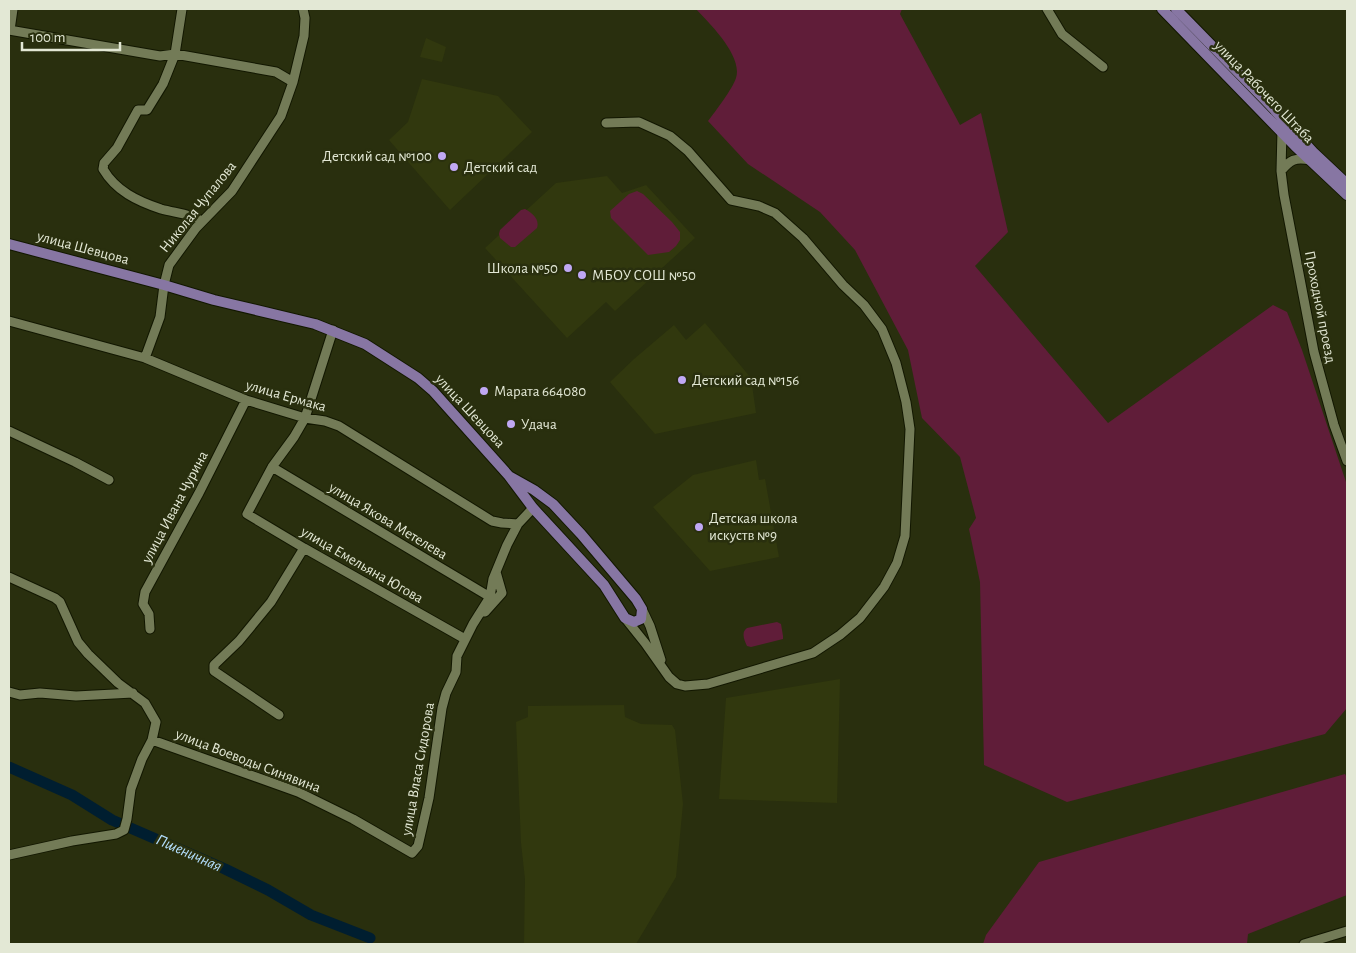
<svg xmlns="http://www.w3.org/2000/svg" width="1356" height="953" font-family="'Alegreya Sans',sans-serif">
<style>
.built{fill:#31380e}
.green{fill:#601d39}
.lines{fill:none;stroke-linecap:round;stroke-linejoin:round}
.river{stroke:#001e30;stroke-width:11}
.minor-casing{stroke:#121700;stroke-width:11}
.major-casing{stroke:#121700;stroke-width:12}
.minor{stroke:#737b57;stroke-width:9}
.major{stroke:#8776a3;stroke-width:10}
.poi-dot{fill:#c0a8f4;stroke:#292f0e;stroke-width:2}
.labels{text-anchor:middle;dominant-baseline:central;stroke-width:5;stroke-linejoin:round;paint-order:stroke}
.street-label{font-size:15px;fill:#e3e8d5;stroke:#292f0e}
.poi-label{font-size:15px;fill:#e3e8d5;stroke:#292f0e;text-anchor:start}
.water-label{font-size:16px;font-style:italic;fill:#b4e0ff;stroke:#292f0e}
</style>
<rect width="100%" height="100%" fill="#292f0e"/>
<!-- built -->
<path class="built" d="M426 38 446 47 442 62 420 57Z
M422 79 498 96 532 132 450 210 389 140 408 122Z
M607 176 622 193 646 185 695 238 615 311 606 302 567 338 485 248 556 183Z
M705 323 751 378 756 413 655 434 610 382 634 359 674 325 686 340Z
M756 460 759 480 765 479 779 557 710 571 653 507 693 475Z
M840 679 837 803 719 799 726 698Z
M624 705 625 717 641 724 672 725 675 730 683 804 676 877 636 944H524L525 879 521 843 516 722 528 717V706Z"/>
<!-- green -->
<path class="green" d="M696 9H902L900 14 960 125 981 113 1008 232 975 266 1108 423 1273 305 1287 312 1302 350 1347 485V708L1325 734 1067 802 984 765 980 582 969 529 976 518 960 457 922 418 908 350 855 250 820 212 748 164 708 121C715 112 733 88 736 78 743 56 710 24 696 9Z
M637 191 643 194 672 222 680 232V240L676 246 669 252 648 255 611 218 610 211 629 194Z
M525 209C532 213 540 219 537 228L515 247H511L500 238 499 234 500 230 521 210Z
M777 622 781 624 783 636V639L751 647 747 646C744 640 741 632 747 628Z
M1345 774 1347 778V895L1248 934 1247 944H983L986 935 1039 862Z"/>
<g class="lines">
<!-- river -->
<path class="river" d="M9 767 72 795 112 820 225 869 268 890 311 915 370 938"/>
<defs>
<path id="minor" d="M182 9 175 54 163 84 147 110H138L117 148 104 163 103 169C116 191 137 201 161 209 175 213 189 213 202 221
M1047 9 1062 34 1103 67
M9 30 160 56 175 54 276 72 293 82
M10 30 13 9
M606 123 639 122 670 136 688 151 731 200 759 206 775 213 803 238 843 285 864 305 882 329 896 363 906 402 910 429 905 536 897 563 884 587 860 618 840 635 813 653 708 684 685 686 677 684 669 677 645 643 625 618
M1282 130 1281 171 1284 195 1314 352 1334 425 1347 461
M1281 171C1290 160 1295 157 1310 160
M9 321 145 358 246 400 305 418 325 421 339 426 492 521 502 523 518 524 533 508
M333 330 305 418 294 437 272 467 247 514 304 548 465 639
M145 358 160 317 164 285 169 265 196 228 232 191 281 116 293 82 304 36 305 18 303 9
M9 431 75 462 109 480
M272 467 490 597
M9 577 55 598 60 602 78 642 88 654 118 683 145 703 156 722 152 740 142 759 131 789 127 819 124 830 116 834 72 841 9 855
M642 609 650 626 661 660
M485 612 502 593 496 572
M150 629 149 614 143 604 145 592 199 493 246 400
M9 692 20 695 40 693 76 696 133 693
M279 715 214 671V665L239 641 271 602 304 548
M152 740 298 792 353 819 412 853 418 846 429 798 442 708 446 693 456 672 457 656 473 624 490 597 493 579 507 545 518 524
M1304 944 1347 931"/>
<path id="major" d="M1162 9 1295 146 1347 195
M1176 9 1270 105 1313 152 1347 184
M9 244 164 285 214 300 315 324 365 344 418 378 433 391 509 476 533 508 604 585 625 618 634 622 641 619 642 609 636 599 581 534 553 504 534 490 509 476"/>
</defs>
<!-- minor casing -->
<use href="#minor" class="minor-casing"/>
<!-- major casing -->
<use href="#major" class="major-casing"/>
<!-- minor -->
<use href="#minor" class="minor"/>
<!-- major -->
<use href="#major" class="major"/>
</g>
<!-- markers -->
<g class="poi-dot">
<circle cx="442" cy="156" r="5"/>
<circle cx="454" cy="167" r="5"/>
<circle cx="568" cy="268" r="5"/>
<circle cx="582" cy="275" r="5"/>
<circle cx="682" cy="380" r="5"/>
<circle cx="484" cy="391" r="5"/>
<circle cx="511" cy="424" r="5"/>
<circle cx="699" cy="527" r="5"/>
</g>
<g class="labels">
<!-- street labels -->
<g class="street-label">
<text transform="translate(1264 92) rotate(46)">улица Рабочего Штаба</text>
<text transform="translate(198 207) rotate(-51)">Николая Чупалова</text>
<text transform="translate(83 248) rotate(15)">улица Шевцова</text>
<text transform="translate(1320 307) rotate(79)">Проходной проезд</text>
<text transform="translate(286 396) rotate(16)">улица Ермака</text>
<text transform="translate(470 411) rotate(47)">улица Шевцова</text>
<text transform="translate(175 507) rotate(-62)">улица Ивана Чурина</text>
<text transform="translate(388 521) rotate(31)">улица Якова Метелева</text>
<text transform="translate(362 565) rotate(30)">улица Емельяна Югова</text>
<text transform="translate(248 761) rotate(21)">улица Воеводы Синявина</text>
<text transform="translate(418 769) rotate(-80)">улица Власа Сидорова</text>
</g>
<!-- poi labels -->
<g class="poi-label">
<text x="432" y="156" text-anchor="end">Детский сад №100</text>
<text x="464" y="167">Детский сад</text>
<text x="558" y="268" text-anchor="end">Школа №50</text>
<text x="592" y="275">МБОУ СОШ №50</text>
<text x="692" y="380">Детский сад №156</text>
<text x="494" y="391">Марата 664080</text>
<text x="521" y="424">Удача</text>
<text x="709" y="518">Детская школа<tspan x="709" dy="17">искуств №9</tspan></text>
</g>
<!-- water labels -->
<g class="water-label">
<text transform="translate(189 853) rotate(24)">Пшеничная</text>
</g>
</g>
<!-- border -->
<rect width="1356" height="953" fill="none" stroke="#e3e8d5" stroke-width="20"/>
<!-- scale -->
<path d="M22 42v8h98v-8" fill="none" stroke="#e3e8d5" stroke-width="2.5"/>
<text x="30" y="42" font-size="15" fill="#e3e8d5" stroke="#292f0e" stroke-width="4" paint-order="stroke">100 m</text>
</svg>
